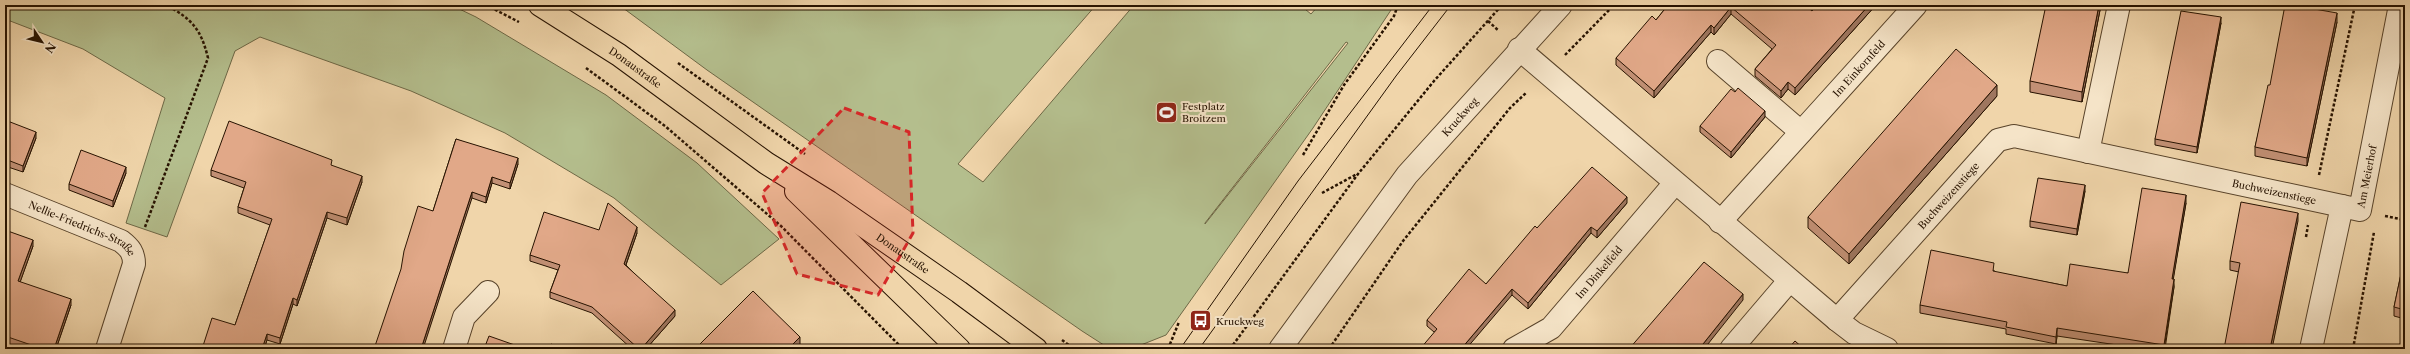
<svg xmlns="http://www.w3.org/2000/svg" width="2410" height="354" font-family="'Libre Caslon Text',serif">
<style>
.green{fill:#b4be8d;stroke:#6d6846;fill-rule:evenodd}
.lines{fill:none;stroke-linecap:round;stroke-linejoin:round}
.minor-casing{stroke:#58432a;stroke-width:24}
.major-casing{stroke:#261200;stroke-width:24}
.path{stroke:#261200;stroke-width:2.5;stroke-dasharray:3 2;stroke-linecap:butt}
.minor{stroke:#f5e4c8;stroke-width:22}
.major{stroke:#f0d5aa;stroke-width:22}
.tram{stroke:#261200;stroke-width:1}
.wall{fill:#c29075;stroke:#261200}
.shaded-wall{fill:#9e765f;stroke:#261200}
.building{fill:#e1a888;stroke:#261200}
.marked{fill:#d62828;fill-opacity:0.2;stroke:#d62828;stroke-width:3;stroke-dasharray:8 5;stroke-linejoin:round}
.labels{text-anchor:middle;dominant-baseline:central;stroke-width:4;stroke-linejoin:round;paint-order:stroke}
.street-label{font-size:10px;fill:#261200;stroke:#f5e4c8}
.poi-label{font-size:10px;fill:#261200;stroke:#f5e4c8;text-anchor:start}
</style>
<rect width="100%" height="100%" fill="#f0d5aa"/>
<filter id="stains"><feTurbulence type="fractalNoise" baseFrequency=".005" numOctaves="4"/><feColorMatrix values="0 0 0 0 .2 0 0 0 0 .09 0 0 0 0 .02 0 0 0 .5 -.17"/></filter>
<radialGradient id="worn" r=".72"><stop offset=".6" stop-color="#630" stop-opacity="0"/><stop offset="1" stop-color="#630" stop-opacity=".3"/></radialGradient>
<!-- green -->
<path class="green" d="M5 5H451L476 17 606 95 697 163 779 239 721 285 614 198 505 133 411 91 260 37 235 51 167 237 126 223 165 98 83 49 5 19Z
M619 5H1096L958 164 983 182 1134 5H1300L1311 14 1319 5H1385L1391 10 1313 128 1166 335 1131 349H1110L1082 331 707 70ZM1346 42 1348 43 1205 224V223Z"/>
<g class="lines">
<defs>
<g id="minor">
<path d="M1519 49 1837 320 1854 333 1887 349"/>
<path d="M1718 61 1801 132"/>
<path d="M2088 152 2119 5"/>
<path id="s1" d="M5 194 121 241C130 248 134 253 134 264L107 349"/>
<path id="s2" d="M1720 222 1916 5"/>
<path id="s3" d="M1837 320 1998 140 2014 136 2342 206"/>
<path d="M454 349 464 317 488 292"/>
<path id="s4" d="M1280 349 1407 175 1561 5"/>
<path id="s5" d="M1514 349 1551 328 1675 183"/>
<path d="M1731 349 1789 281"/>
<path id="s6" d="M2311 349 2342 206 2360 210 2400 5"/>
</g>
<g id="major">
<path id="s7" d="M540 5 619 55 766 163 829 202 959 292 1036 349"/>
<path d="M796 191 959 349"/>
</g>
</defs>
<!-- minor casing -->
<use href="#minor" class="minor-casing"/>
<!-- major casing -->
<use href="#major" class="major-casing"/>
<!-- path -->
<path class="path" d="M486 5 519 22
M1488 21 1499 31
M1565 55 1614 5
M678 63 805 154
M586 68 665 126 781 226 903 349
M1303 155 1344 85 1394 16 1398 5
M2319 175 2355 5
M1322 193 1357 174
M2385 216 2405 220
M145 227 208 58C201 29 192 19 166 5
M2306 237 2308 225
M1062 340 1074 349
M1168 349 1179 322
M1230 349 1358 174 1434 81 1502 5
M1329 349 1403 241 1510 108 1527 92
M2353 349 2374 232"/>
<!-- minor -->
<use href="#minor" class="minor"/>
<!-- major -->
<use href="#major" class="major"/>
<!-- tram -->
<path class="tram" d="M1180 349 1298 181 1433 5
M1199 349 1396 76 1451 5"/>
</g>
<!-- wall -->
<path class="wall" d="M1668 5H1805L1812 11 1817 5H1876L1795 95 1788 89 1781 98 1755 76V69L1772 49 1731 14 1714 35 1711 32 1654 98 1616 65V58L1656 20Z
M2101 5 2082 102 2030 92V81Z
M2337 22 2307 166 2255 156V147L2270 85Z
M2221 23 2197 153 2155 145V139Z
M1997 96 1849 264 1808 228V217Z
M1765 117 1731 158 1700 132V126Z
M5 120 36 138 23 172 5 166Z
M456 139 518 164 510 189 492 183 486 203 472 198 433 211Z
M332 166 362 182 347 225 327 218 297 306 293 304 280 344 267 340 264 349H202L235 325 270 225 238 213V207L244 188 211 176V170Z
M126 173 113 207 69 190V184Z
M2085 191 2077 235 2030 227V221Z
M1627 203 1597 238 1591 233 1528 309 1512 295 1434 332 1427 326V320L1486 284 1537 228Z
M2186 203 2173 279 2174 287 2165 349H2144L2057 336 2056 344 2006 334V329L1920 313V305L1994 270V272L2067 286 2128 273Z
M2298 221 2239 272 2230 270V261Z
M5 230 33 246 20 282 71 305 56 349H24L5 343Z
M637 233 626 265 675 316 646 349H632L592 313 550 298V292L558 270 530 261V255Z
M2405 255V319L2394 316V307Z"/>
<!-- shaded-wall -->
<path class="shaded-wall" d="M1869 5H1876L1795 95V88Z
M2099 5H2101L2082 102V92Z
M1731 7V14L1714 35V28Z
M2337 13V22L2307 166V158Z
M2221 17V23L2197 153V147Z
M1711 25V32L1654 98V91Z
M1788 82V89L1781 98V91Z
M1997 85V96L1849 264V254Z
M1765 111V117L1731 158V152Z
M36 132V138L23 172V166Z
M518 158V164L510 189V183Z
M126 167V173L113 207V201Z
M362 176V182L347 225V218Z
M492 177V183L486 203V197Z
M2085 185V191L2077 235V229Z
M472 192V198L423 349H421Z
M2186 195V203L2172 287V279Z
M1627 197V203L1597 238V231Z
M327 212V218L297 306V300Z
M2298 213V221L2272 349H2270Z
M637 227V233L624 270V264Z
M1591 227V233L1528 309V303Z
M33 240V246L18 288V281Z
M2174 279V287L2164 349V345Z
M1512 289V295L1466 349H1461Z
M1743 294V300L1704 349H1699Z
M293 298V304L280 344V338Z
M71 299V305L56 349H54Z
M675 310V316L646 349H641Z
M2057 328V336L2056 344V337Z
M267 334V340L264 349H262Z
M800 337V349H788Z"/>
<!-- building -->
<path class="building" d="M1668 5H1805L1812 11 1817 5H1869L1795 88 1788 82 1781 91 1755 69 1776 45 1731 7 1714 28 1711 25 1654 91 1616 58 1652 16 1656 20Z
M2046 5H2099L2082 92 2030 81Z
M2285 5H2292L2337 13 2307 158 2255 147 2268 85H2270Z
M2181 11 2221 17 2197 147 2155 139Z
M1956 49 1997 85 1849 254 1808 217Z
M1738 88 1765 111 1731 152 1700 126 1731 89 1735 92Z
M5 120 36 132 23 166 5 159Z
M229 121 332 160 331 165 362 176 347 218 327 212 297 300 293 298 280 338 267 334 262 349H202L212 318 235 325 272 219 238 207 246 182 211 170Z
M456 139 518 158 510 183 492 177 486 197 472 192 421 349H374L401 269 404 251 418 206 433 211Z
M81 150 126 167 113 201 69 184Z
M1592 167 1627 197 1597 231 1591 227 1528 303 1512 289 1461 349H1420L1437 329 1427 320 1469 269 1486 284 1535 226 1537 228Z
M2038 178 2085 185 2077 229 2030 221Z
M2142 188 2186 195 2172 279H2174L2164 345 2057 328 2056 337 2006 327 2007 322 1920 305 1931 250 1994 263 1993 271 2067 286 2070 264 2128 273Z
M2241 202 2298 213 2270 349H2224L2240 263 2230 261Z
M608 203 637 227 624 264 675 310 641 349H639L592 307 550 292 560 265 530 255 544 212 599 230Z
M5 230 33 240 18 281 71 299 54 349H43L5 336Z
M2405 255V310L2394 307Z
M1704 262 1743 294 1699 349H1629Z
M753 291 800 337 788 349H695Z
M2405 323V349H2399Z
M489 336 526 349H484Z
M1795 341 1804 349H1788Z
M551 344 564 349H549Z"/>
<!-- marked area -->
<path class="marked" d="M844 108 909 132 913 233 878 295 797 274 762 193Z"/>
<!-- icons -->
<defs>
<symbol id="stadium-square" viewBox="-11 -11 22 22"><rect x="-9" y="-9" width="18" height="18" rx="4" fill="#8f2418" stroke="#f5e4c8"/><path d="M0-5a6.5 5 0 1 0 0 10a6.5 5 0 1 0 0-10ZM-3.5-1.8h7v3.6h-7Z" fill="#fff"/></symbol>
<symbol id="bus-square" viewBox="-11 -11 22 22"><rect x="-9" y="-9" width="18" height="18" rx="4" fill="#8f2418" stroke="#f5e4c8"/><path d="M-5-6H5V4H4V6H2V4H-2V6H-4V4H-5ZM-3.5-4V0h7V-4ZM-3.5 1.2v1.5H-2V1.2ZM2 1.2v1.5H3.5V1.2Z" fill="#fff"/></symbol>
</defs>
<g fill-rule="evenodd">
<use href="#stadium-square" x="1154" y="100" width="25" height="25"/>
<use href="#bus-square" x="1188" y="308" width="25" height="25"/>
</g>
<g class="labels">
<!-- street labels -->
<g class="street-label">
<text stroke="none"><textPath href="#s7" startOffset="114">Donaustraße</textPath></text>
<text stroke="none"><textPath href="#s2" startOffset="207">Im Einkornfeld</textPath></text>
<text stroke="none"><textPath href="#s4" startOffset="294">Kruckweg</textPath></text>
<text stroke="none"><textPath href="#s6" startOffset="199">Am Meierhof</textPath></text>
<text stroke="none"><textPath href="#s3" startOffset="524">Buchweizenstiege</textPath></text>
<text stroke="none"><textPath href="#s3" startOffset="167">Buchweizenstiege</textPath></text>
<text stroke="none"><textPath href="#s1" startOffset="85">Nellie-Friedrichs-Straße</textPath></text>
<text stroke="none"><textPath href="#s7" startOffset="440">Donaustraße</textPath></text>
<text stroke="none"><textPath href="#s5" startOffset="116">Im Dinkelfeld</textPath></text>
</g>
<!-- poi labels -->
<g class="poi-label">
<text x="1182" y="106">Festplatz<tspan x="1182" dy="12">Broitzem</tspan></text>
<text x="1216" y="321">Kruckweg</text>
</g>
</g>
<!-- margin -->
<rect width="2410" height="354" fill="none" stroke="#f0d5aa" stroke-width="20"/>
<rect x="6" y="6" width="2398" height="342" fill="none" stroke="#261200" stroke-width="2"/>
<rect x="10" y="10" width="2390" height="334" fill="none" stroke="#261200"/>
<!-- north arrow -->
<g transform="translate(42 42) rotate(125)" stroke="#f5e4c8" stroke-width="3" paint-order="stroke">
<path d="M0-3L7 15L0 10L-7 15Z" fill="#261200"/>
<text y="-6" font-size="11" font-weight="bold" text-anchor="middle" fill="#261200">N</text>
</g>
<rect width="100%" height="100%" filter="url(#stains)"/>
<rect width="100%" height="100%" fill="url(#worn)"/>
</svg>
